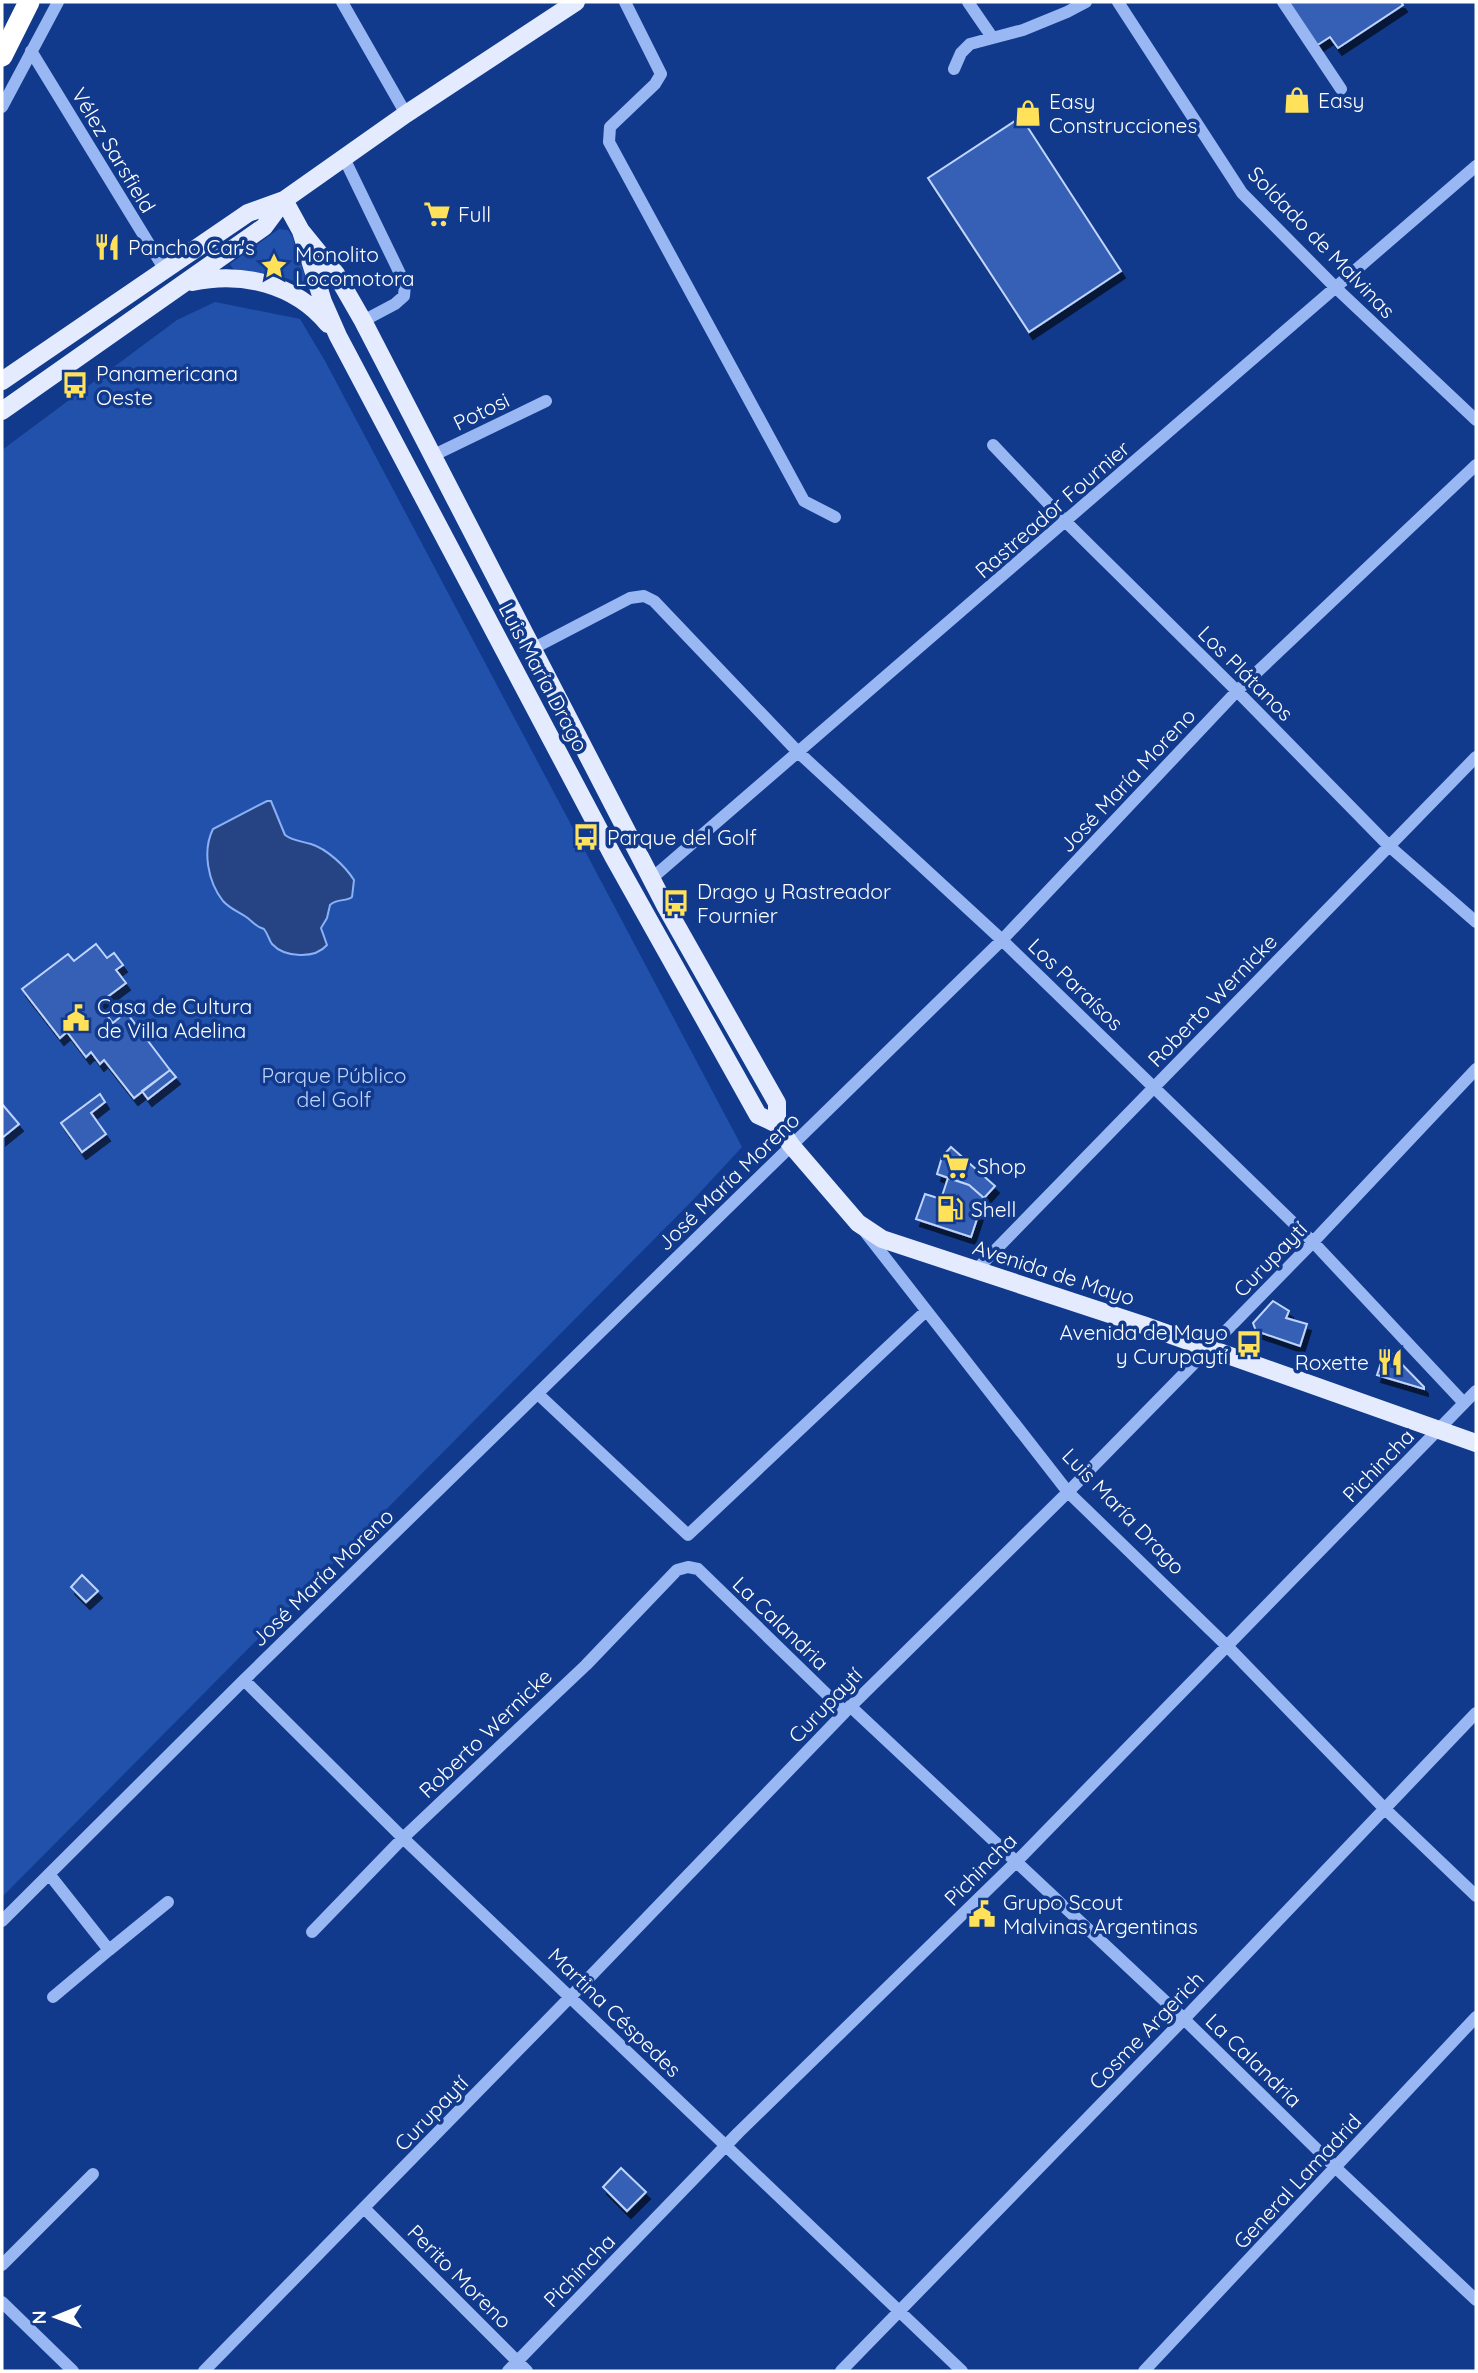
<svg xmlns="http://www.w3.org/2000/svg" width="1478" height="2373" font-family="Quicksand,sans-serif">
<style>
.green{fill:#2251ac}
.water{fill:#264483;stroke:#8ab1f6;stroke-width:2}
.building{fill:#3460b5;stroke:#c0d5fd;stroke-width:2;filter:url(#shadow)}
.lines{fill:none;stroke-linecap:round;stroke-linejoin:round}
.minor{stroke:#99b7f2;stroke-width:12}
.major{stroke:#e4ebff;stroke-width:18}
.highway{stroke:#fff;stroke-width:21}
.labels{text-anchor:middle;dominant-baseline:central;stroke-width:7;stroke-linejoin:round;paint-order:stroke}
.poi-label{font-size:21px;fill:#fff;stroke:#113a8d;text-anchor:start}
.street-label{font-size:21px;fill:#fff;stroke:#113a8d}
.park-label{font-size:21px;fill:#c0d5fd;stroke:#113a8d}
</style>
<defs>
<filter id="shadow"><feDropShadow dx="4" dy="7" stdDeviation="0" flood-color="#0009"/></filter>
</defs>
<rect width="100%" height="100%" fill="#113a8d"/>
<!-- green -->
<path class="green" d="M279 229 288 230 292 236 306 280 304 285 280 276 234 270 230 264Z
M215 302 300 319 325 361 742 1147 692 1201 2 1897V450L177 320Z"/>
<!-- water -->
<path class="water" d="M267 801H271L285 835C293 841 301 841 311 844 327 849 345 866 354 880L352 897C346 902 337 898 330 905L327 918 321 928 327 945C315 959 285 958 272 944 269 940 268 934 264 929 257 927 256 925 250 920 242 913 231 910 223 901 208 882 202 851 213 829Z"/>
<!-- building -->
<path class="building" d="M1286 2H1401L1403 5 1338 48 1330 37 1316 46Z
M1021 117 1121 271 1029 332 928 178Z
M96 944 107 958 114 953 123 965 116 970 126 983 98 1004 113 1023 126 1012 170 1070 134 1098 104 1060 100 1064 91 1052 86 1057 67 1032 60 1038 22 989 68 954 74 961Z
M170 1070 176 1077 148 1099 142 1091Z
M100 1094 105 1102 91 1113 106 1134 82 1152 61 1123Z
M2 1104 19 1124 2 1138Z
M951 1147 995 1186 984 1198 969 1185 937 1174 942 1157Z
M948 1178 969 1185 984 1198 971 1237 916 1219 925 1194 941 1199Z
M1273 1301 1289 1311 1286 1318 1307 1324 1300 1346 1256 1331 1253 1323Z
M1386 1348 1424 1387V1389L1377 1375Z
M82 1575 98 1591 86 1602 71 1587Z
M621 2168 646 2192 627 2211 603 2187Z"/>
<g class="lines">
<!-- minor -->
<path class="minor" d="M342 2 406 114
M625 2 661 74 655 84 610 127 609 142 804 501 835 517
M968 2 992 37
M1118 2 1242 193 1336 288 1476 420
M1283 2 1341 89
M31 51 165 270
M954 69 961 53 970 44 1023 30 1067 12 1086 2
M2 107 58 2
M344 158 405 284 404 296 395 304 363 321
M993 445 1066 522 1237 691 1389 846 1476 922
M432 456 546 401
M534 648 630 598 644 596 654 601 798 752 1002 940 1313 1242 1464 1403
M651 879 1476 166
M866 1233 1068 1492 1228 1647 1384 1808 1476 1896
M976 1270 1476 757
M538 1394 688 1535 926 1311
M244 1680 403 1838 962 2371
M850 1706 1184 2019 1336 2168 1476 2300
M49 1874 109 1950 53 1997
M2 1921 244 1680 1002 940 1237 691 1476 465
M312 1932 403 1838 586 1665 677 1570 688 1567 698 1569 845 1712
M109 1950 168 1902
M364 2208 527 2371
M2 2265 93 2174
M2 2302 73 2371
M204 2371 581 1986 845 1712 1068 1492 1313 1242 1476 1069
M508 2371 738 2133 1017 1861 1476 1391
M841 2371 1184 2019 1476 1713
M1144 2371 1476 2017"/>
<!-- major -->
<path class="major" d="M284 200 301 231 336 274 363 321 666 907 777 1103V1124
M301 231 323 302 338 336 613 856 758 1115 777 1124 791 1145 858 1223 882 1239 1143 1325 1476 1443
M192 282C242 271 295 284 328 324
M2 381 248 213 284 200 406 114 576 2
M2 411 264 227 284 200"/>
<!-- highway -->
<path class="highway" d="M2 56 29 2"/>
</g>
<!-- icons -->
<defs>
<symbol id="shop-bare" viewBox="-9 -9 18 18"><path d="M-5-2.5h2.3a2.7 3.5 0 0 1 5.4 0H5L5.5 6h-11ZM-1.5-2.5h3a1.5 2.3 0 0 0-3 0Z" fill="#ffe15a" stroke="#113a8d" stroke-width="2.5" paint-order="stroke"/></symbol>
<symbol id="supermarket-bare" viewBox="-9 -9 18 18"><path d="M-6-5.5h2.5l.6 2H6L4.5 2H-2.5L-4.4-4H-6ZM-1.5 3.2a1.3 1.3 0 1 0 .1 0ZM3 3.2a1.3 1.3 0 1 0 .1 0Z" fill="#ffe15a" stroke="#113a8d" stroke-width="2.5" paint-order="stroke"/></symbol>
<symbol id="restaurant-bare" viewBox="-9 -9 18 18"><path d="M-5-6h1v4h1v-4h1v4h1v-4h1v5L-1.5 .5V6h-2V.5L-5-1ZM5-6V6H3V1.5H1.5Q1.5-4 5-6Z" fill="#ffe15a" stroke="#113a8d" stroke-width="2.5" paint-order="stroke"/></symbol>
<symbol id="sight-bare" viewBox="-9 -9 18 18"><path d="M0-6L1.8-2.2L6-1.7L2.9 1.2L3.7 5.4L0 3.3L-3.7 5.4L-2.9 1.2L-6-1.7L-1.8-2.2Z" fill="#ffe15a" stroke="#113a8d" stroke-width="2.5" paint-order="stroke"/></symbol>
<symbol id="bus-bare" viewBox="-9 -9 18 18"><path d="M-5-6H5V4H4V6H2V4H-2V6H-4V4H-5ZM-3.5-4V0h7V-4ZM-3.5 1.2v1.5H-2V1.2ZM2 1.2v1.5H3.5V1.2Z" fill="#ffe15a" stroke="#113a8d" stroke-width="2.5" paint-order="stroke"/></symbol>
<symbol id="civic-bare" viewBox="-9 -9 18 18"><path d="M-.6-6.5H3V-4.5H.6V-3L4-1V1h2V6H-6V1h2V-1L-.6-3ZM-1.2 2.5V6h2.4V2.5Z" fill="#ffe15a" stroke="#113a8d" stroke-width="2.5" paint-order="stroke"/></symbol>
<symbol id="fuel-bare" viewBox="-9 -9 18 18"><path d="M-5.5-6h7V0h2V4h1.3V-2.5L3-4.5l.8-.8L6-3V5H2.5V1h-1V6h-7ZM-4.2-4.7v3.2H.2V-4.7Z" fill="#ffe15a" stroke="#113a8d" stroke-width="2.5" paint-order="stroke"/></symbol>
</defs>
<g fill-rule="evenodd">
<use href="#shop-bare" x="1278" y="81" width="38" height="38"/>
<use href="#shop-bare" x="1009" y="94" width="38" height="38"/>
<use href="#supermarket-bare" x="418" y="195" width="38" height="38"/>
<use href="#restaurant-bare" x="88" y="228" width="38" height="38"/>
<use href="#sight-bare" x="255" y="247" width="38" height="38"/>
<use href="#bus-bare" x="56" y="366" width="38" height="38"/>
<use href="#bus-bare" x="567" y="818" width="38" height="38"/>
<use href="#bus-bare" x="657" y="884" width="38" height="38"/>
<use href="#civic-bare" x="57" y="999" width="38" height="38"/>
<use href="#supermarket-bare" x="937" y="1147" width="38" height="38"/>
<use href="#fuel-bare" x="931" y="1190" width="38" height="38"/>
<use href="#bus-bare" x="1230" y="1325" width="38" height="38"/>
<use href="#restaurant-bare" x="1371" y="1343" width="38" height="38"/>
<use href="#civic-bare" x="963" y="1895" width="38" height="38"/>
</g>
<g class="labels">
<!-- poi labels -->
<g class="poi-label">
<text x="1318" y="100">Easy</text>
<text x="1049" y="101">Easy<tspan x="1049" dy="24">Construcciones</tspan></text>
<text x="458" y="214">Full</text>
<text x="128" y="247">Pancho Car's</text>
<text x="295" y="254">Monolito<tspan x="295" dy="24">Locomotora</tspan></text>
<text x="96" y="373">Panamericana<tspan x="96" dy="24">Oeste</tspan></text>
<text x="607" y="837">Parque del Golf</text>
<text x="697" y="891">Drago y Rastreador<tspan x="697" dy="24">Fournier</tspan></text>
<text x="97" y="1006">Casa de Cultura<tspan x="97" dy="24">de Villa Adelina</tspan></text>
<text x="977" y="1166">Shop</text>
<text x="971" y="1209">Shell</text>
<text x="1228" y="1332" text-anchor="end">Avenida de Mayo<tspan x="1228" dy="24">y Curupaytí</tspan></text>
<text x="1369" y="1362" text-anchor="end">Roxette</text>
<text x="1003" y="1902">Grupo Scout<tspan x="1003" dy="24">Malvinas Argentinas</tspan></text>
</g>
<!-- street labels -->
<g class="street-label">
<text transform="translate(114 150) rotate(59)">Vélez Sarsfield</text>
<text transform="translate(1322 242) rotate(46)">Soldado de Malvinas</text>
<text transform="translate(481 411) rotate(-26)">Potosi</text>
<text transform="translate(1052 509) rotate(-41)">Rastreador Fournier</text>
<text transform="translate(1246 673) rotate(45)">Los Plátanos</text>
<text transform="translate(544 677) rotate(62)">Luis María Drago</text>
<text transform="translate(1127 780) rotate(-47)">José María Moreno</text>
<text transform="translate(1076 984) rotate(44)">Los Paraísos</text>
<text transform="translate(1212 1000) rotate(-46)">Roberto Wernicke</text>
<text transform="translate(728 1181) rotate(-44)">José María Moreno</text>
<text transform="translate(1270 1259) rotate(-46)">Curupaytí</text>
<text transform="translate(1054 1272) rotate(18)">Avenida de Mayo</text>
<text transform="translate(1378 1465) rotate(-46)">Pichincha</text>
<text transform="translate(1124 1511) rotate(46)">Luis María Drago</text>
<text transform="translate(322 1577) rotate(-44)">José María Moreno</text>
<text transform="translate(781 1623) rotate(44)">La Calandria</text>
<text transform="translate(825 1705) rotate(-46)">Curupaytí</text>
<text transform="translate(485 1733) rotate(-44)">Roberto Wernicke</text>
<text transform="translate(980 1869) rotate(-45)">Pichincha</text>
<text transform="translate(615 2012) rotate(44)">Martina Céspedes</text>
<text transform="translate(1146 2030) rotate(-46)">Cosme Argerich</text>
<text transform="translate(1254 2060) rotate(44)">La Calandria</text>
<text transform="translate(431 2113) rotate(-46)">Curupaytí</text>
<text transform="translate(1297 2181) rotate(-47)">General Lamadrid</text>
<text transform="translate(579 2270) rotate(-46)">Pichincha</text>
<text transform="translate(460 2276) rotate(45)">Perito Moreno</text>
</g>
<!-- park labels -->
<g class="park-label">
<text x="334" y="1075">Parque Público<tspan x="334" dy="24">del Golf</tspan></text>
</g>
</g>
<!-- border -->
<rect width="1478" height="2373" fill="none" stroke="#ffffff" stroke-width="7"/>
<!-- north arrow -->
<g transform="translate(56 2317) rotate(269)" stroke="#113a8d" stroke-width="5" paint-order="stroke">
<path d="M0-5L12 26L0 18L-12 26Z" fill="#ffffff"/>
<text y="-10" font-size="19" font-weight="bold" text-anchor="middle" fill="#ffffff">N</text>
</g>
</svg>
